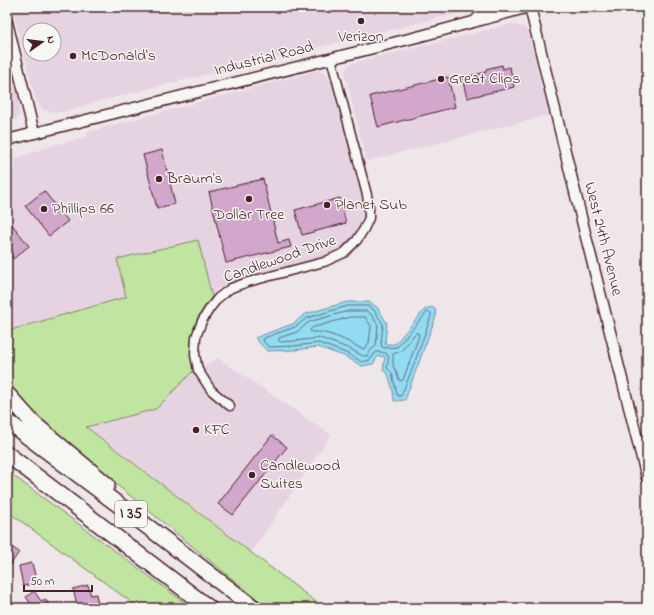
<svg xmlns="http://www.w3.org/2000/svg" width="654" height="615" font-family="'Indie Flower',sans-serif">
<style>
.built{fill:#e6d3e1;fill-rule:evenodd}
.green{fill:#bfe5a0;stroke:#848266}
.water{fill:#91dcf2;stroke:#7590a2}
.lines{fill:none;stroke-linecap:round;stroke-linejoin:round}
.shore{stroke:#666b7b;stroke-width:1}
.building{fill:#d2a7cc;stroke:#4a1f2b}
.minor-casing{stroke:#4a1f2b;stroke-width:11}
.tertiary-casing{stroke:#4a1f2b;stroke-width:13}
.motorway-casing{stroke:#4a1f2b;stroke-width:18}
.minor{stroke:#f6f6f2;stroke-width:8}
.tertiary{stroke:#f6f6f2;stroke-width:10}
.motorway{stroke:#f6f6f2;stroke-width:15}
.poi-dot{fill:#4a1f2b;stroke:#f6f6f2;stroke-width:1.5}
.labels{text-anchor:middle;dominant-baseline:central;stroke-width:3;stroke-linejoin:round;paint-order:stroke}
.shield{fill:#f6f6f2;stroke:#7e6067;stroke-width:1}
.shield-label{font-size:15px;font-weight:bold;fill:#4a1f2b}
.poi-label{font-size:16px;fill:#4a1f2b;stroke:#f6f6f2;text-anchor:start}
.street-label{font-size:16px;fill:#4a1f2b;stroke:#f6f6f2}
</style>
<rect width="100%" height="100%" fill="#efe6ea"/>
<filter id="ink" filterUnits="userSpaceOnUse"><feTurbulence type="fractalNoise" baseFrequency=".025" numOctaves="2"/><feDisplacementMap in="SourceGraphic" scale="8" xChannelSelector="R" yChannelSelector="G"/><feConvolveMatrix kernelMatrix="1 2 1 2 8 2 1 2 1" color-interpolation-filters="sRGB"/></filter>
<g filter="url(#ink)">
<!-- built -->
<path class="built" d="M11 7H484L127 94 61 112H54L44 110 40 106 35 98 17 26ZM30 30H54V54H30Z
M511 24 520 26 525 27 528 31 549 115 367 161 345 75V71L350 64 357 62Z
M7 51 19 99V114L16 120 7 125Z
M315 71H320L326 74 332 82 335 91 364 197 365 211 363 223 357 235 349 244 339 252 328 256 245 277 235 280 218 289 212 297 197 240 117 259 126 297 7 331V171L16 168 14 159 54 145 87 137V132Z
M218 358 331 435 251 553 86 427 156 409 192 372Z"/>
<!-- green -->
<path class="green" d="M198 240 212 297C192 322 187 339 195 371L192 372 156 409 86 427 324 608H268L57 436 18 398 7 385V331L126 297 117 259Z
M7 471 192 608H139L7 511Z"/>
<!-- water -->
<path class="water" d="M347 302H369L377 307 387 323 385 344H395L425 309 431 307 435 309 436 316 405 400 394 401 393 391 388 374 383 370 385 357 378 356 373 364 362 366 344 356 318 347 295 350 267 351 255 338 281 328 293 324 305 314Z"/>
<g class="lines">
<!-- shore -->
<path class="shore" d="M348 306H368L374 310 383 324 381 343 382 347 385 348 397 347 427 312H429L431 313V316L413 367 401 396H399L397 395 392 373 387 368C389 357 391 352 377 352L375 353 370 360 362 362 346 353 319 343 294 346 269 347 263 341 264 338 295 327 307 318Z
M349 311H366L371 314 378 325 376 346 371 350 367 356H363L348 348 320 338 294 341 280 342 278 340 279 338 297 332 309 322Z
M350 317H365L371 326 369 343 364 349C359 348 354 345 349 342 338 337 325 331 312 332L310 331 311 329 312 328Z
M416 333H418L419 336 403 380 400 381C397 377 397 371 393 366V354L401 351Z"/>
</g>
<!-- building -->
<path class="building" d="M502 65 503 69 510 67 514 87 467 98 462 78 486 72V69Z
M448 77 455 107 378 127 370 96Z
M162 150 175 204 157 208 143 155Z
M263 179 278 243 289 240 291 247 226 263 209 192Z
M44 191 68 221 49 236 25 206Z
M340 198 346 223 302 235 295 210Z
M7 218 29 246 13 259 7 251Z
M272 435 287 447 233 515 218 504Z
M7 544 19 552 7 570Z
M32 563 37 583 23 586 19 566Z
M88 585 91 595 96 594 98 604 78 608 73 589Z
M34 591 41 601 45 599 52 608H32L33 607 26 597Z"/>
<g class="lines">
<defs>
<path id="minor" d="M230 406 211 390 198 370 195 355 196 337 202 321 210 308 218 298 231 288 248 282 324 262 344 253 357 240 364 229 369 218V207L367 195 331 58"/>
<path id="tertiary" d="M530 7 585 233 647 478
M476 20 489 7
M7 22 34 133
M7 140 417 37 529 7"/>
<path id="motorway" d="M7 394 33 423 107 485
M7 421 164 539 254 608
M7 454 209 608"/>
</defs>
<!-- minor casing -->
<use href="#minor" class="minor-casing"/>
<!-- tertiary casing -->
<use href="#tertiary" class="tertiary-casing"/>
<!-- motorway casing -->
<use href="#motorway" class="motorway-casing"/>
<!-- minor -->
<use href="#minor" class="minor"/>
<!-- tertiary -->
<use href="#tertiary" class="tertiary"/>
<!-- motorway -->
<use href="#motorway" class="motorway"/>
</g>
</g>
<!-- markers -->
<g class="poi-dot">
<circle cx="361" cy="21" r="4"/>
<circle cx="73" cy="56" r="4"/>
<circle cx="441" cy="79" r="4"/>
<circle cx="159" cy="179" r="4"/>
<circle cx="249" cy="199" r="4"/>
<circle cx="327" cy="205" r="4"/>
<circle cx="44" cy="209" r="4"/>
<circle cx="196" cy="430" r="4"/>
<circle cx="252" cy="475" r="4"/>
</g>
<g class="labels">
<!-- shield labels -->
<rect class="shield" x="115" y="501" width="32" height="26" rx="3"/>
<g class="shield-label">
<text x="131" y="514">I 35</text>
</g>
<!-- poi labels -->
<g class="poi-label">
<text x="361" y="37" text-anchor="middle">Verizon</text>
<text x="81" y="56">McDonald's</text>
<text x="449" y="79">Great Clips</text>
<text x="167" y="179">Braum's</text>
<text x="335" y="205">Planet Sub</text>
<text x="52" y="209">Phillips 66</text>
<text x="249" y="215" text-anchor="middle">Dollar Tree</text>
<text x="204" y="430">KFC</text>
<text x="260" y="466">Candlewood<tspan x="260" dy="18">Suites</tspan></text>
</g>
<!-- street labels -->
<g class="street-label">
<text transform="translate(264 59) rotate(-14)">Industrial Road</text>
<text transform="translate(603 239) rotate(76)">West 24th Avenue</text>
<text transform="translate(280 259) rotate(-19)">Candlewood Drive</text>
</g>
</g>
<!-- margin -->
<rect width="654" height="615" fill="none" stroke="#f6f6f2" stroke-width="24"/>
<rect x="12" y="12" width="630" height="591" fill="none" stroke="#4a1f2b" stroke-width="1.5" filter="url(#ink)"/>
<!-- north arrow -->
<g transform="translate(42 42) rotate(76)"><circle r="19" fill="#f6f6f2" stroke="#b1a0a2"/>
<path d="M0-3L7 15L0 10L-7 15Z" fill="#4a1f2b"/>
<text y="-6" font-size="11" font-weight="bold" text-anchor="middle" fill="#4a1f2b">N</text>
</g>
<!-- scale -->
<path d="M24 585v6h68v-6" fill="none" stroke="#4a1f2b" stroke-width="2"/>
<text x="30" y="585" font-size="12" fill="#4a1f2b" stroke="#f6f6f2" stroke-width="3" paint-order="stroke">50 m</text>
</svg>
